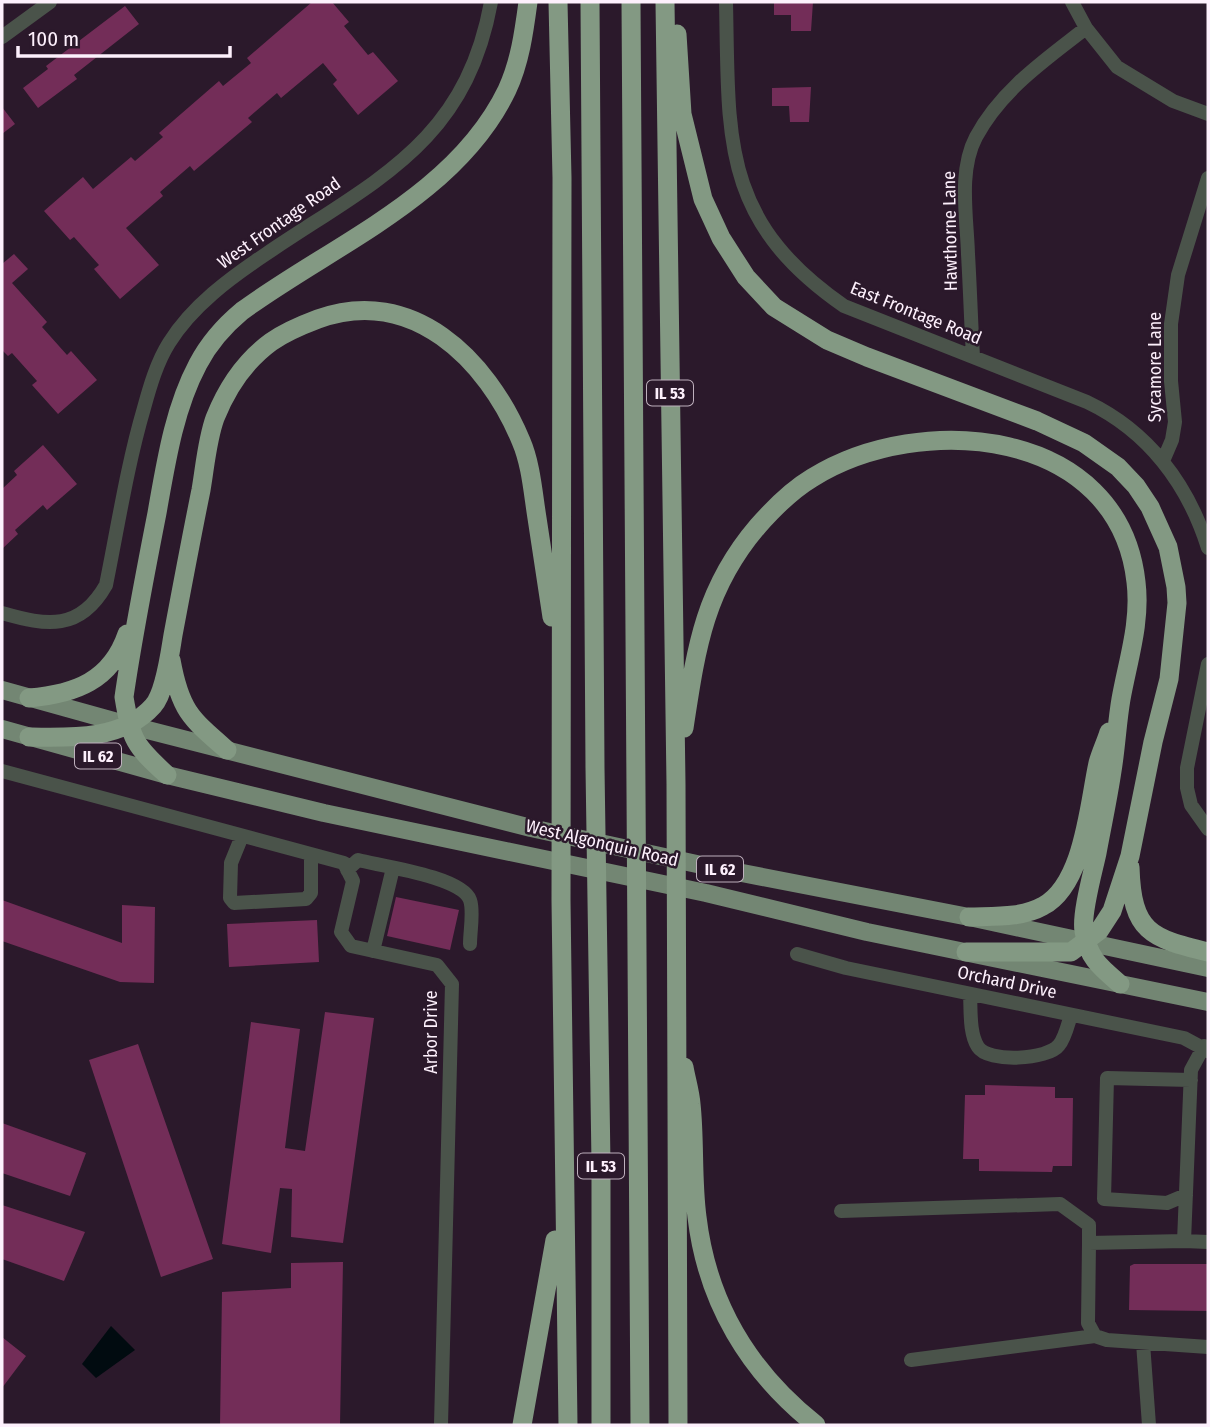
<svg xmlns="http://www.w3.org/2000/svg" width="1210" height="1427" font-family="'Fira Sans Condensed',sans-serif">
<style>
.water{fill:#010b10}
.building{fill:#732d58}
.lines{fill:none;stroke-linecap:round;stroke-linejoin:round}
.minor{stroke:#4a534a;stroke-width:14}
.major{stroke:#738673;stroke-width:18}
.highway{stroke:#839983;stroke-width:19}
.labels{text-anchor:middle;dominant-baseline:central;stroke-width:5;stroke-linejoin:round;paint-order:stroke}
.shield{fill:#2b192b;stroke:#beb0bd;stroke-width:2}
.shield-label{font-size:16px;font-weight:bold;fill:#fdf0fc}
.street-label{font-size:18px;fill:#fdf0fc;stroke:#2b192b}
</style>
<rect width="100%" height="100%" fill="#2b192b"/>
<!-- water -->
<path class="water" d="M111 1326 135 1350 96 1378 82 1364Z"/>
<!-- building -->
<path class="building" d="M312 2H332L349 22 344 26 368 55 373 52 398 81 358 115 333 84 337 80 323 63 281 98 277 93 248 118 252 122 194 171 190 166 160 192 163 196 126 228 159 265 120 299 94 269 99 265 74 237 70 240 44 211 83 177 93 189 131 157 135 161 163 137 159 133 219 81 223 86 251 63 247 58Z
M774 2H813L811 31H791V15H774Z
M125 6 139 24 74 75 77 79 38 108 23 88 48 69 46 66Z
M811 87 809 122H790L789 106H772V88Z
M2 107 15 124 2 134Z
M14 254 28 269 12 283 47 322 42 327 67 355 71 351 97 380 58 414 32 385 37 381 12 353 8 356 2 350V264Z
M43 445 77 484 47 510 43 505 15 530 18 534 2 549V489L17 475 14 471Z
M396 897 459 910 450 950 387 936Z
M2 900 122 943V905L155 907 154 983 120 982 2 941Z
M317 920 319 962 229 967 227 924Z
M325 1012 374 1018 343 1243 291 1237 292 1189 280 1188 271 1253 222 1244 251 1022 300 1029 285 1148 305 1151Z
M138 1044 213 1259 161 1277 89 1060Z
M985 1085 1055 1087V1098H1073L1072 1166H1053L1052 1172 979 1171V1159H963L965 1095H985Z
M2 1123 86 1153 70 1196 2 1173Z
M2 1205 85 1232 64 1281 2 1259Z
M340 1262H343L340 1425H220L222 1292 291 1288V1263Z
M1134 1264H1208V1311L1129 1310 1130 1266Z
M2 1337 26 1356 2 1388Z"/>
<g class="lines">
<!-- minor -->
<path class="minor" d="M726 2C729 138 720 220 844 306L1087 402C1148 431 1188 484 1208 548
M1072 2 1086 28 1117 67 1173 101 1208 114
M2 37 50 2
M973 356C971 322 970 288 968 254 967 218 958 171 976 137 1001 90 1045 60 1086 28
M1163 461 1172 440 1175 422 1171 381V324L1178 275 1208 178
M2 613C47 626 80 631 106 585 118 526 127 466 144 408 150 386 157 362 169 343 192 306 230 278 266 254 375 180 465 144 491 2
M1208 664 1187 768V788L1191 805 1208 829
M2 771 344 863 353 881 341 932 351 946 437 965 452 984 441 1425
M242 836 231 863 230 898 234 903 306 899 311 893V855
M347 870 358 860C382 866 462 877 470 900 474 911 470 931 470 944
M373 951 393 868
M797 954 846 968 1184 1038 1208 1051
M970 994C971 1010 969 1033 978 1047 988 1063 1048 1060 1059 1045 1065 1038 1068 1024 1071 1015
M1204 1046 1191 1070 1184 1241 1208 1242
M1186 1195 1167 1203 1104 1199 1107 1078 1191 1080
M841 1211 1060 1204 1089 1225V1243
M1184 1241 1089 1243 1088 1323 1095 1336 1107 1340 1208 1347
M1143 1343 1149 1425
M911 1360 1095 1336"/>
<!-- major -->
<path class="major" d="M2 690 128 725 531 828 706 866 969 917 1208 968
M2 729 167 775 324 813 706 893 867 932 1208 1002"/>
<!-- highway -->
<path class="highway" d="M558 2 562 178 561 900 568 1425
M590 2 595 768 601 1163V1425
M631 2 640 1425
M665 2 676 784 678 1425
M677 34 682 114 703 199 721 238 746 277 774 307 827 340 867 357 1037 421 1084 443 1118 467 1136 486 1150 507 1168 547 1176 587 1177 603 1169 679 1153 742 1130 856 1112 911 1099 931 1071 952H966
M171 660C180 710 190 718 227 750
M29 698C75 694 111 681 127 634
M684 728C696 649 704 589 758 526 773 509 792 490 812 478 921 410 1119 428 1136 582 1141 622 1128 660 1121 699 1117 722 1116 747 1112 771 1108 798 1102 826 1097 853 1093 872 1081 914 1084 931 1088 958 1100 967 1120 984
M29 737C71 738 123 740 153 706 165 693 170 653 173 635 182 587 191 539 201 490 205 467 207 440 215 418 227 388 245 361 271 342 285 332 302 325 318 319 412 285 487 359 521 441 531 464 533 493 537 518 542 551 547 584 552 617
M167 775C135 746 131 740 124 697 133 635 145 574 157 513 166 462 174 409 198 364 209 343 224 326 242 311 332 245 456 196 507 90 520 62 524 32 528 2
M1130 867C1132 932 1150 938 1208 952
M969 917C993 916 1022 918 1043 906 1084 884 1089 804 1098 763 1101 752 1106 742 1109 732
M684 1067C686 1079 690 1091 691 1104 695 1141 692 1179 697 1217 707 1302 749 1372 816 1425
M522 1425 555 1240"/>
</g>
<g class="labels">
<!-- shield labels -->
<g class="shield">
<rect x="647" y="380.5" width="46" height="25" rx="5"/>
<rect x="75" y="743.5" width="46" height="25" rx="5"/>
<rect x="697" y="856.5" width="46" height="25" rx="5"/>
<rect x="578" y="1153.5" width="46" height="25" rx="5"/>
</g>
<g class="shield-label">
<text x="670" y="393">IL 53</text>
<text x="98" y="756">IL 62</text>
<text x="720" y="869">IL 62</text>
<text x="601" y="1166">IL 53</text>
</g>
<!-- street labels -->
<g class="street-label">
<text transform="translate(279 223) rotate(-35)">West Frontage Road</text>
<text transform="translate(950 231) rotate(-91)">Hawthorne Lane</text>
<text transform="translate(916 313) rotate(22)">East Frontage Road</text>
<text transform="translate(1155 367) rotate(-90)">Sycamore Lane</text>
<text transform="translate(602 843) rotate(13)">West Algonquin Road</text>
<text transform="translate(1007 982) rotate(12)">Orchard Drive</text>
<text transform="translate(431 1032) rotate(-90)">Arbor Drive</text>
</g>
</g>
<!-- border -->
<rect width="1210" height="1427" fill="none" stroke="#fdf0fc" stroke-width="7"/>
<!-- scale -->
<path d="M18 46v10h212v-10" fill="none" stroke="#fdf0fc" stroke-width="3.5"/>
<text x="28" y="46" font-size="21" fill="#fdf0fc" stroke="#2b192b" stroke-width="5" paint-order="stroke">100 m</text>
</svg>
